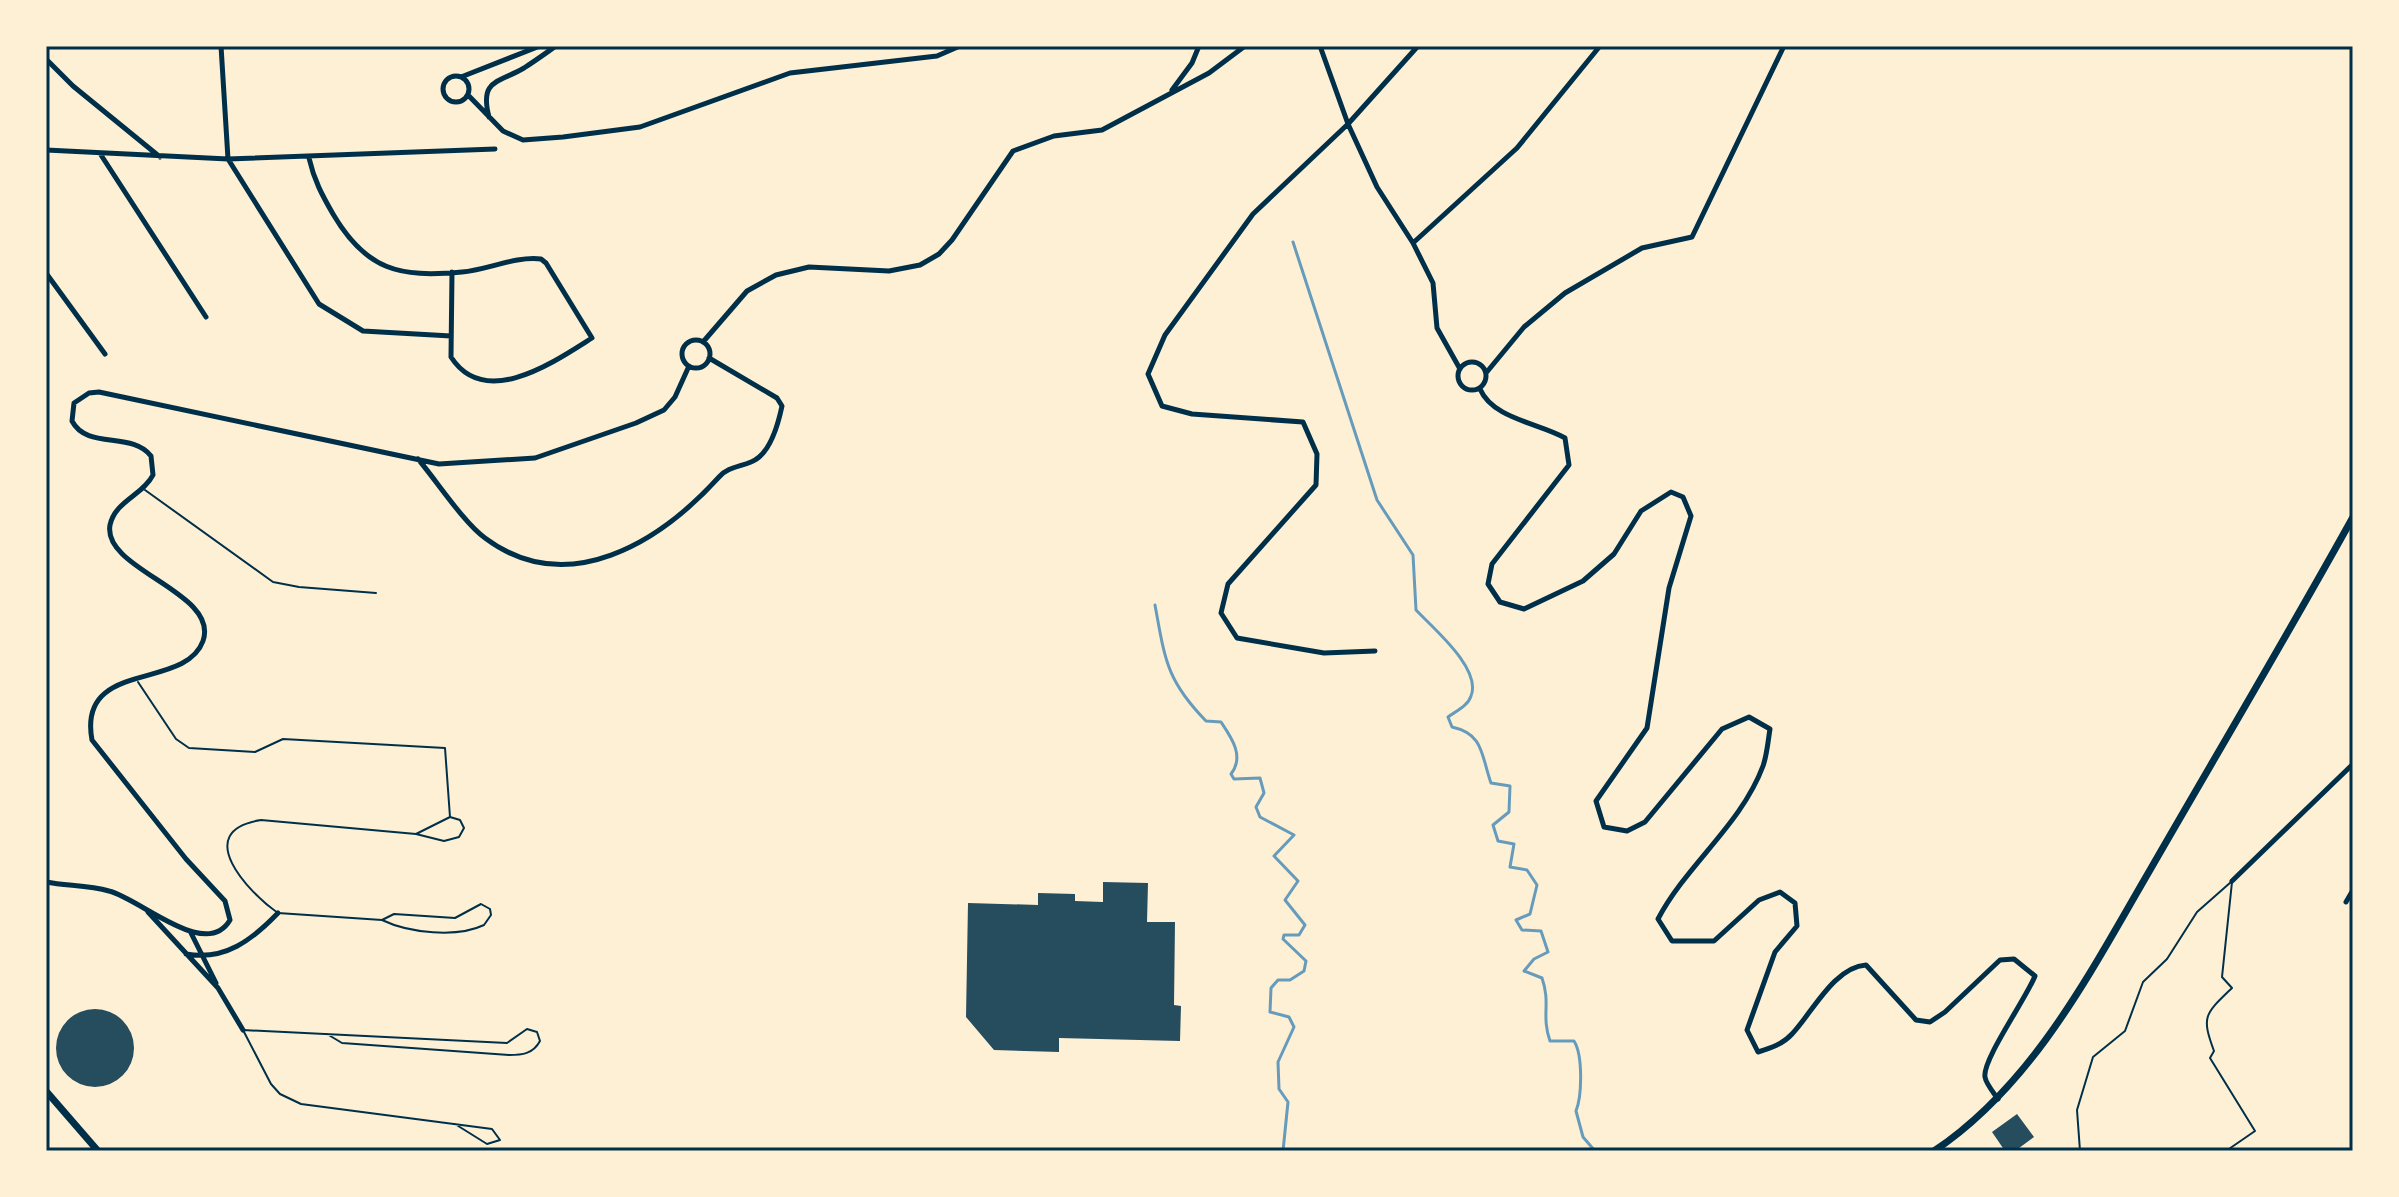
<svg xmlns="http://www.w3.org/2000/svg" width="2399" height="1197" font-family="Helvetica,sans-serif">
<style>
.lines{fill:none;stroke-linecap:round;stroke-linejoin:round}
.stream{stroke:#669bbc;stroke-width:3}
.building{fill:#264d5e}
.service{stroke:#003049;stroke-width:2}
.minor{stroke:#003049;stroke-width:5}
.secondary{stroke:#003049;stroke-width:7}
.neatline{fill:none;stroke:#003049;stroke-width:3}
</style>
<rect width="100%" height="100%" fill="#fdf0d5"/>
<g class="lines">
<!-- stream -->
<path class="stream" d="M1293 242 1377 500 1413 555 1416 610C1434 629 1482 669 1471 696 1468 706 1456 711 1448 717L1452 727C1484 734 1481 755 1491 783L1510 786 1509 812 1493 825 1498 841 1514 844 1510 867 1527 870 1537 885 1530 914 1516 920 1522 930 1541 931 1548 952 1534 959 1524 971 1542 978C1551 1004 1541 1015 1550 1041H1574C1583 1055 1582 1096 1576 1111L1583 1137 1595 1151
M1155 605C1165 659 1166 680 1206 721L1221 722C1231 737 1245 756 1231 774L1234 779 1260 778 1264 793 1256 807 1260 817 1294 835 1274 856 1298 881 1285 900 1305 925 1299 935H1284L1283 939 1306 961 1304 971 1290 980H1278L1271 988 1270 1012 1289 1017 1294 1027 1278 1062 1279 1089 1288 1102 1283 1151"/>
</g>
<!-- building -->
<path class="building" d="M1103 882 1148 883 1147 922H1175L1174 1005 1181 1006 1180 1041 1059 1038V1052L994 1050 966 1017 968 903 1038 905V893L1075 894V901L1103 902Z
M56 1048a39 39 0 1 1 78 0a39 39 0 1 1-78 0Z
M2017 1114 2034 1137 2015 1151H2005L1992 1132Z"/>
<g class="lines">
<!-- service -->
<path class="service" d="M145 490 273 582 299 587 376 593
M138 682 176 739 189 748 255 752 283 739 445 748 450 817
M382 920 394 914 455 918 481 904 490 909 491 915 484 925C457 938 409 933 382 920L278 913C249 893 190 831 261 820L416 834 444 841 459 837 464 828 460 820 450 817 416 834
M327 1034 342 1043 509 1055C522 1055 533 1054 540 1041L537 1032 527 1029 507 1043 243 1030 271 1084 280 1094 301 1104 492 1129 500 1140 487 1144 455 1124
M2080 1151 2077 1110 2093 1057 2125 1031 2143 982 2167 959 2197 912 2231 882
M2226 1151 2255 1131 2210 1058 2214 1051C2201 1016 2205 1014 2232 988L2222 977 2232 882"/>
<!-- minor -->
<path class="minor" d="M221 46 228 159 319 304 363 331 451 336
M1320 46 1348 124 1377 187 1413 243 1433 283 1437 328 1460 369
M46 59 73 86 160 157
M443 89a13 13 0 1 1 26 0a13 13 0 1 1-26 0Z
M461 77 540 46
M1172 90 1192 63 1199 46
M468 95 503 131 523 140 563 137 640 127 790 73 937 56 960 46
M489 117C479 79 499 83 524 68 535 61 546 53 556 46
M46 150 228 159 495 149
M101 155 206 317
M309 158C314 180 322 195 333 214 366 270 399 278 462 272 487 270 515 256 541 259L546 263 592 338C554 362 485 410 451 357L452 272
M1413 243 1517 148 1600 46
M46 273 105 354
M682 354a14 14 0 1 1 28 0a14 14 0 1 1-28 0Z
M703 342 747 291 776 275 809 267 889 271 920 265 939 254 952 240 1013 151 1054 136 1102 130 1209 73 1245 46
M1458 376a14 14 0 1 1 28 0a14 14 0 1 1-28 0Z
M1486 373 1524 327 1565 293 1642 248 1692 237 1784 46
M1480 389C1493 419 1539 423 1565 438L1569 465 1492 564 1488 584 1500 602 1524 609 1583 581 1614 554 1641 511 1671 492 1683 497 1691 516 1669 588 1647 728 1596 801 1604 827 1627 831 1645 822 1722 729 1749 717 1770 729C1768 741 1767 755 1763 766 1741 825 1687 864 1658 919L1672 941H1714L1759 900 1780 892 1795 903 1797 926 1775 952 1747 1030 1758 1052C1771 1048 1783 1044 1792 1034 1812 1013 1834 967 1866 965L1916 1020 1930 1022 1945 1012 2000 960 2014 959 2035 976C2026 999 1982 1060 1985 1077 1986 1084 1994 1093 1998 1099
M418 459C436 480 464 523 485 538 568 600 660 542 719 477 728 467 739 467 751 462 770 455 778 425 782 406L777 398 709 358
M1375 651 1324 653 1237 638 1221 613 1228 584 1316 485 1317 454 1303 422 1192 414 1162 406 1148 374 1165 335 1253 214 1348 124 1418 46
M2232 881 2353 764
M46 882C67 886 88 885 109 891 141 899 206 961 230 920L225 901 186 859 92 740C77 659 185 691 203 641 220 592 102 570 110 525 115 501 143 495 153 475L151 456C132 431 87 450 72 421L74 403 89 393 99 392 439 464 535 458 636 423 664 410 675 397 689 366
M2346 902 2353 890
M148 912 218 988 243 1030
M190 931 216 983
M186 954C225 961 252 940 278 913"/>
<!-- secondary -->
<path class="secondary" d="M46 1091 98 1151
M1934 1151C2034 1084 2091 971 2150 870 2218 752 2287 636 2353 517"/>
</g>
<!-- border -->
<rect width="2399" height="1197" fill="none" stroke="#fdf0d5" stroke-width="96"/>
<rect x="48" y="48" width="2303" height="1101" class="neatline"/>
</svg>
